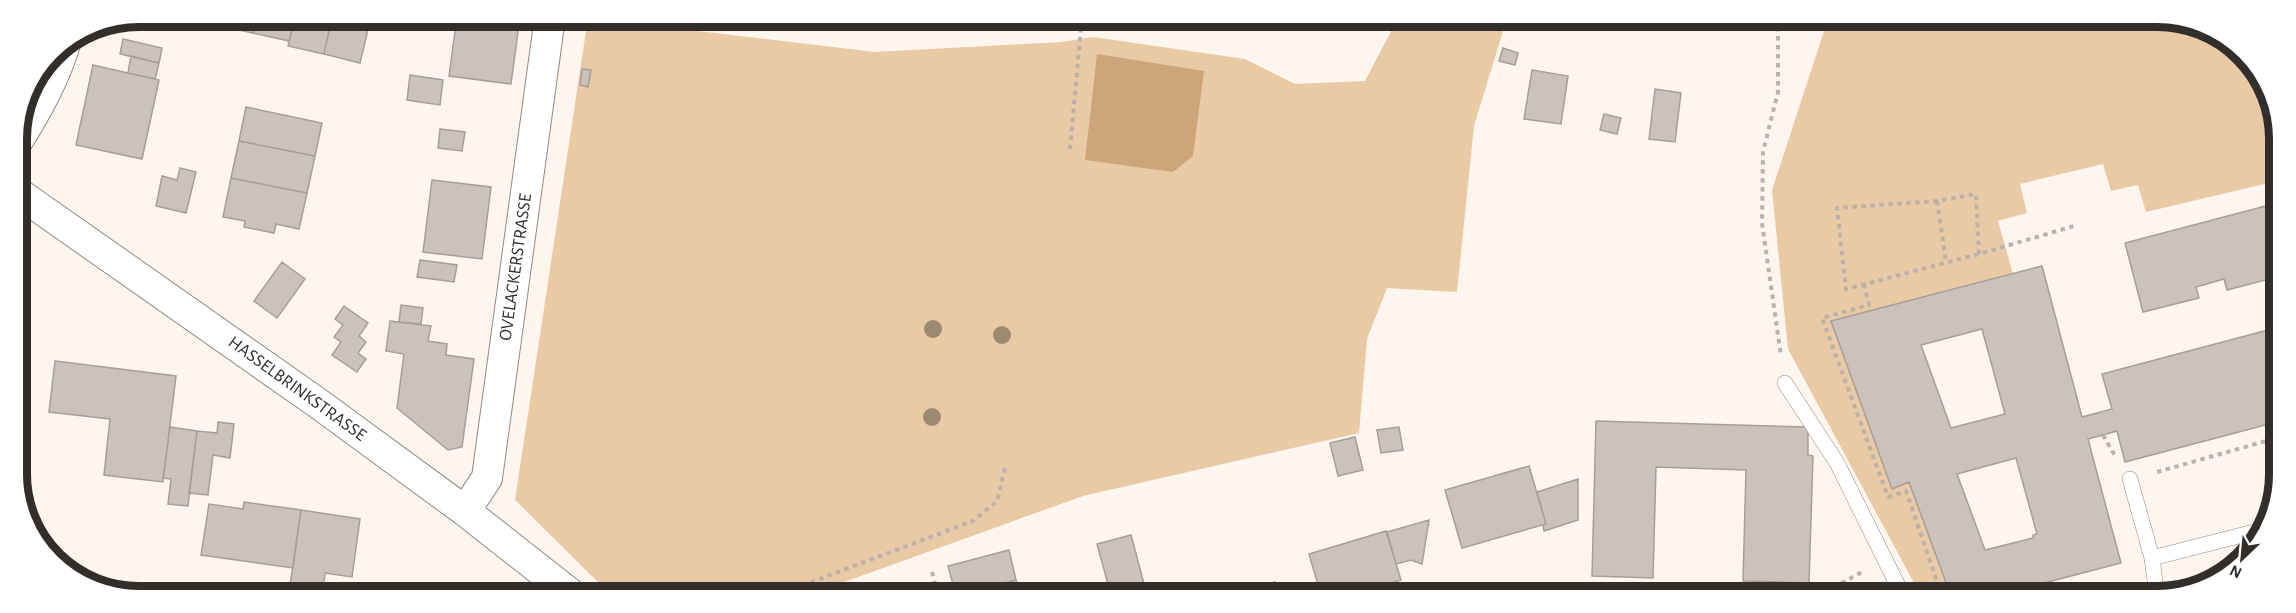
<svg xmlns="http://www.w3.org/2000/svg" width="2296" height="613" font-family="'Alegreya Sans',sans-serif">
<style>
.green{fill:#eac9a5}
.water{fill:#cda57a}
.building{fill:#cac2bb;stroke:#a69f98;stroke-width:1.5;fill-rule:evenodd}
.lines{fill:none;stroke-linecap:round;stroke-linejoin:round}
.lane-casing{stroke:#918a83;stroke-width:16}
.street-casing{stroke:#918a83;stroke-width:32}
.path{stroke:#bab3ad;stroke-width:4;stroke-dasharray:4.5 4.5;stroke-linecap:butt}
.lane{stroke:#fff;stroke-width:15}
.street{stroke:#fff;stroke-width:30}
.tree{fill:#9d8a73}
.labels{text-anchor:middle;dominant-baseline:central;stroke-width:4.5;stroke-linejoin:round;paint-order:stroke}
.street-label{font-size:18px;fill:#312e2b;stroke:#fff}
.rim{fill:none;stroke:#312e2b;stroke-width:8}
</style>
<rect width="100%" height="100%" fill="#fef6ee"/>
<!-- green -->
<path class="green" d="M588 18 875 52 1061 42 1093 37 1245 59 1295 84 1365 81 1398 18H1507L1474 126 1457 292 1387 288 1367 339 1359 433 1083 496 808 595H611L515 500Z
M1828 19H2181L2243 52 2277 115V181L2146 212 2138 185 2111 191 2103 164 2020 184 2027 213 1998 221 2013 274 1832 321 1893 488 1909 482 1951 596H1921L1788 349 1772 190Z"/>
<!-- water -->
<path class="water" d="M1097 54 1204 71 1193 156 1173 172 1085 160Z"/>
<!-- building -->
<path class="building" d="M217 17H256L253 33 216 25Z
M256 17H295L289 41 253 33Z
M295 17H332L324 54 288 46Z
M332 17H371L360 63 324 54Z
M457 17H520L511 84 449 76Z
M825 17H872L870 28 825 22Z
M123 39 162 48 159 63 120 54Z
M1503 48 1518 53 1515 65 1499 61Z
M131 56 159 63 155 79 128 73Z
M93 65 159 80 142 159 76 145Z
M582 69 591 70 588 87 580 85Z
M1532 70 1568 76 1561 124 1524 119Z
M410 75 443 80 440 105 407 100Z
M1655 89 1681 93 1675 142 1649 139Z
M246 107 322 123 315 156 239 141Z
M1604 114 1621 118 1617 134 1600 130Z
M440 129 465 132 462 151 438 148Z
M239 141 315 156 307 193 231 178Z
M180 168 196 172 186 213 156 206 162 176 177 180Z
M231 178 307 193 299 229 276 224 274 233 244 227 245 221 223 217Z
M432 180 491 187 482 259 423 252Z
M2277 203V277L2227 290 2224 279 2196 287 2199 298 2143 312 2125 243Z
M420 260 457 265 454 282 417 277Z
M282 262 305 279 277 318 254 301Z
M2042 266 2082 417 2112 409 2102 374 2268 330 2277 368V422L2125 462 2117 431 2088 439 2121 563 1994 596H1951L1909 482 1892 489 1831 321ZM1982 329 2005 414 1951 428 1921 345ZM2016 458 2037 534 2033 535V538L1985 550 1957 474Z
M18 303 25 304 18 352Z
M401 305 423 308 421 324 399 322Z
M344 306 368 323 359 336 366 342 358 353 366 359 357 372 332 355 341 342 334 337 343 325 335 319Z
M390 321 431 326 428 341 447 344 446 355 474 359 462 447 448 450 397 408 404 354 386 351Z
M55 361 176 376 163 482 104 475 110 419 49 412Z
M1596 421 1808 427V455L1813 456 1809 583 1743 581 1746 470 1656 467 1653 578 1592 576Z
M218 422 234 424 230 458 213 455 208 495 189 493 197 431 217 433Z
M170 427 197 431 188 506 168 504 171 479 163 478Z
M1399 427 1403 450 1381 453 1377 430Z
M1355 437 1363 470 1338 476 1330 443Z
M1529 466 1546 524 1462 548 1445 490Z
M1578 479V520L1544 531 1543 525 1546 524 1537 492Z
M244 502 301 510 293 568 201 555 209 504 243 509Z
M301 510 360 519 352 577 325 573 323 590 290 585Z
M1429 520 1422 564 1411 560 1396 564 1387 532Z
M1386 531 1401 580 1349 595H1321L1309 554Z
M1131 535 1147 595H1111L1097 544Z
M1009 550 1016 580 956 595 948 566Z
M1016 580 1021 595H958Z
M1275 582 1279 595H1249L1247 589Z
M894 588 896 595H868Z"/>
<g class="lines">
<defs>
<path id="lane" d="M1785 383 1837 463 1903 596
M2130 479 2152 558 2157 596
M2152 558 2258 531"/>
<path id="street" d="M17 142C37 110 54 80 65 44
M17 192 319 404 465 511 572 595
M465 511 487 478 550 17"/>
</defs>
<!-- lane casing -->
<use href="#lane" class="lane-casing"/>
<!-- street casing -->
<use href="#street" class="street-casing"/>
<!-- path -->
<path class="path" d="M1778 18V92L1763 152 1762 223 1781 356
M1070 149 1082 18
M1937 201 1946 262
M1979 254 1976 194 1937 201 1837 208 1846 289 1979 254 2074 226
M1864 284 1869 305 1822 318 1888 497 1906 491 1942 596
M2103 435 2115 456
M2157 472 2273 439 2277 455
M932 572 938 595
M777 595 973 521 997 501 1006 464
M1808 596 1829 590 1862 572"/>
<!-- lane -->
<use href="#lane" class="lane"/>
<!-- street -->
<use href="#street" class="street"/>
</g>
<!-- trees -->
<g class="tree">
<circle cx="933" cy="329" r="9"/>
<circle cx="1002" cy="335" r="9"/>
<circle cx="932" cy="417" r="9"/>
</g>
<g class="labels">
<!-- street labels -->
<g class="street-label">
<text transform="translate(516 267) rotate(-82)">OVELACKERSTRASSE</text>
<text transform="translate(297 389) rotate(36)">HASSELBRINKSTRASSE</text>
</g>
</g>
<!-- crop -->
<path d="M0 0H2296V613H0ZM139 27H2157A112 112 0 0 1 2269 139V474A112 112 0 0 1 2157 586H139A112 112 0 0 1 27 474V139A112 112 0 0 1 139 27Z" fill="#fff" fill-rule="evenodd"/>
<path class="rim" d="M139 27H2157A112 112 0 0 1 2269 139V474A112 112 0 0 1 2157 586H139A112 112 0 0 1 27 474V139A112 112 0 0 1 139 27Z"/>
<!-- north arrow -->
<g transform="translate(2242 559) rotate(206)" stroke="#ffffff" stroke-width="4.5" paint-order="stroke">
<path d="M0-4.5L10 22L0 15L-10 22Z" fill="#312e2b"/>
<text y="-9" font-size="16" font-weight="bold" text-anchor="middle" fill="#312e2b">N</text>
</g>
</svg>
